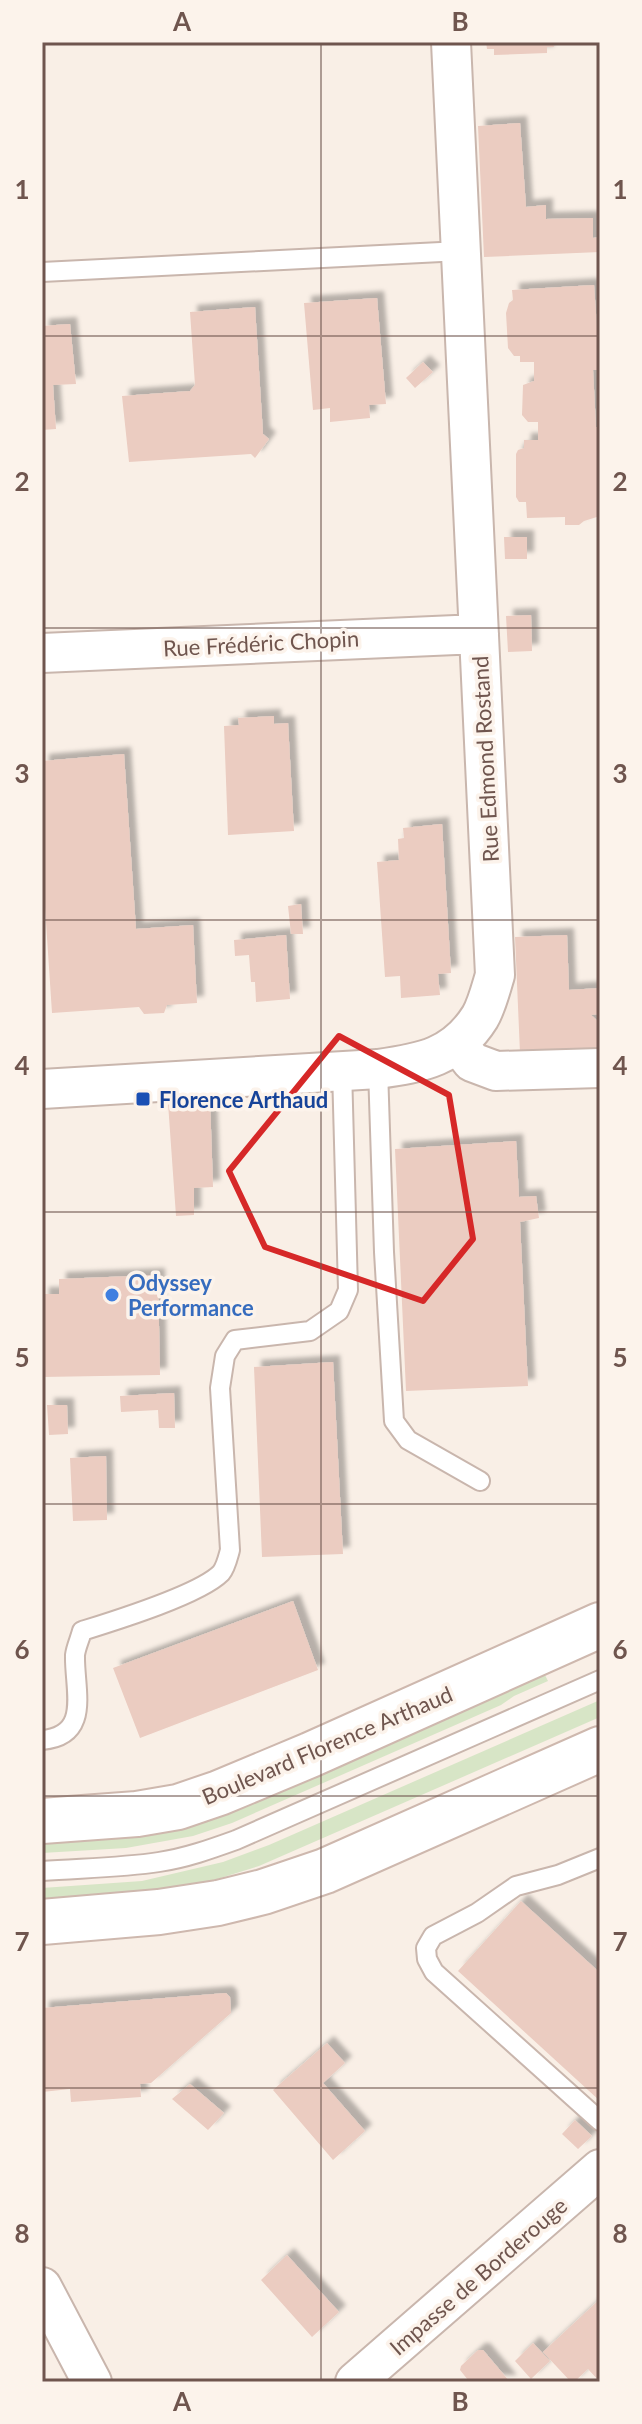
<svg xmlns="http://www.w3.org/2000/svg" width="642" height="2424" font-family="Lato,sans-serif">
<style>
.green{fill:#d7e5c6}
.building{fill:#ebccc1;filter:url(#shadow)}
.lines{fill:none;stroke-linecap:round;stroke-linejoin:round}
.service-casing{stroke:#c9b6ad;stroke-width:22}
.minor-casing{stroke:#c9b6ad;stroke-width:42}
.secondary-casing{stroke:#ceb8ae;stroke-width:48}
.service{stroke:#fff;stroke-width:18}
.minor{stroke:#fff;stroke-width:38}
.secondary{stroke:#fff;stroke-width:44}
.marked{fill:none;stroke:#d62828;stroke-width:6;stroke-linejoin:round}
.grid{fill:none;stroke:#6f554e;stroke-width:2;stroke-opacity:0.55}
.transit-dot{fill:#1a4fb4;stroke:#fcf3eb;stroke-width:3}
.shop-dot{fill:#3f7fe0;stroke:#fcf3eb;stroke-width:3}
.labels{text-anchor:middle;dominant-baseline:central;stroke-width:7;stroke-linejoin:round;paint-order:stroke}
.street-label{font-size:22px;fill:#6f554e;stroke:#fcf3eb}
.transit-label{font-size:22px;font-weight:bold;fill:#164399;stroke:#fcf3eb;text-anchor:start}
.shop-label{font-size:22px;font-weight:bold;fill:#366cbe;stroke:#fcf3eb;text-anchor:start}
.neatline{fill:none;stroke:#6f554e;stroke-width:3}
.grid-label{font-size:26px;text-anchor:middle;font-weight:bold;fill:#6f554e}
</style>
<defs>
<filter id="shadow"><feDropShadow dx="7" dy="-7" stdDeviation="2" flood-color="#0004"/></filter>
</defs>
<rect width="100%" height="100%" fill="#f9efe6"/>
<!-- green -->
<path class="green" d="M542 1669 548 1681 514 1696 501 1705 232 1823 193 1836 126 1848 42 1853V1837Z
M600 1700V1717L259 1866 185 1889 42 1906V1888L142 1881 223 1862 269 1845Z"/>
<!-- building -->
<path class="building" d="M486 42H553L554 47H547V53L494 55V49H487Z
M520 123 526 207 546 205V219L593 218V238L600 237V252L484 257 478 126Z
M594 285 600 370H593L596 427H600V516L584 521 579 525H565V517L527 518 526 502H519L516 497V454L518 450 524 448V440H538V422H528L522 415 523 385 534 381V362H520V356H514L508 348 506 313 509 303 513 300 512 290Z
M377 298 386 404 369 405 370 418 330 422V408L313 410 304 303Z
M255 307 263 434 269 439 255 458 251 454 129 462 122 396 190 391 195 385 190 312Z
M70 324 76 384 53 385 56 429 42 430V326Z
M423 362 433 372 415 388 406 378Z
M504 537H527V559H505Z
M531 615 532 651 508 652 506 616Z
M274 716V724L288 723 294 831 228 835 224 726 239 725 238 718Z
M124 754 136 929 193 925 197 1003 167 1005 164 1013 144 1014 139 1007 52 1013 42 862V761Z
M442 824 451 973 438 974 440 995 401 998 400 976 385 977 377 862 399 860 398 839 404 838 403 828Z
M301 904 303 934H291L288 906Z
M286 935 290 999 256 1002 255 982H251L249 955 235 956 234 940Z
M567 935 569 990 600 988V1014L591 1015 600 1023V1051L520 1053 515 937Z
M210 1100 213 1187 194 1188V1215L176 1216 168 1103Z
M516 1141 519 1197 536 1196 539 1218 520 1222 528 1386 406 1391 395 1149Z
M158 1275 160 1375 42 1377V1294H59V1279Z
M333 1362 343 1554 262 1557 254 1367Z
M174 1393 175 1428H159L158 1410 121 1412 120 1396Z
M47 1405H67L68 1434 49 1435Z
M106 1456 107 1520 73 1521 70 1458Z
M293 1601 318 1670 140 1738 113 1668Z
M521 1901 598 1971 600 1969V2101L458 1971Z
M226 1993 230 1997 231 2013 151 2083 140 2084 141 2097 71 2102 70 2089 42 2092V2008Z
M327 2043 345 2063 323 2083 365 2131 333 2160 273 2090Z
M190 2084 224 2113 208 2130 172 2099Z
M575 2120 592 2136 578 2149 562 2134Z
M287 2255 339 2312 312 2337 261 2280Z
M600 2299V2382L588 2369 574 2382H571L543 2352Z
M533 2343 550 2361 531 2379 515 2361Z
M478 2350H483L510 2382H465L468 2380 460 2370 461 2366Z"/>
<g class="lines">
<defs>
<path id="service" d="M42 272 461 251
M378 1069 384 1252 394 1421 408 1440 480 1481
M42 1740C92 1736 74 1689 75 1655 76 1647 80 1639 82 1631 114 1621 199 1595 221 1573 226 1567 228 1557 230 1550L220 1388 225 1356 235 1340 310 1331 339 1311 348 1290 342 1069
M600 1858 558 1875 516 1886 477 1913 433 1936 426 1948 427 1959 434 1972 600 2121
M42 1871C81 1868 120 1868 159 1862 186 1858 211 1849 236 1840L600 1680"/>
<path id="minor" d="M42 653 479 634
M458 1044 472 1062 496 1071 600 1068
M42 1089 378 1069C422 1063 455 1057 480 1017 487 1005 491 988 495 975L451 42
M42 2287 92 2382
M355 2382 600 2169"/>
<path id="secondary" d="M42 1821 137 1814 178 1807 219 1793 310 1755 600 1625
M42 1922 159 1912 218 1903 263 1892 325 1871 600 1749"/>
</defs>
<!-- service casing -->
<use href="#service" class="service-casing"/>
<!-- minor casing -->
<use href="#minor" class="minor-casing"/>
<!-- secondary casing -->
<use href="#secondary" class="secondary-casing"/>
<!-- service -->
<use href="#service" class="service"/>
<!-- minor -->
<use href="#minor" class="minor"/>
<!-- secondary -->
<use href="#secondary" class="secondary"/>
</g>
<!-- marked area -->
<path class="marked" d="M339 1036 449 1095 473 1239 423 1301 265 1247 229 1171Z"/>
<!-- grid -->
<path class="grid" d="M321 42V2382M42 336H600M42 628H600M42 920H600M42 1212H600M42 1504H600M42 1796H600M42 2088H600"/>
<!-- markers -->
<rect class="transit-dot" x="135" y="1091" width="16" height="16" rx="4"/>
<circle class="shop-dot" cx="112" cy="1295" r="8"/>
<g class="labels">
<!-- street labels -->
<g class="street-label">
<text transform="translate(261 643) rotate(-3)">Rue Frédéric Chopin</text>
<text transform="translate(485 759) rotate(-93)">Rue Edmond Rostand</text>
<text transform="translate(327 1745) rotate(-23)">Boulevard Florence Arthaud</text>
<text transform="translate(478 2276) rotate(-41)">Impasse de Borderouge</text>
</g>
<!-- transit labels -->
<g class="transit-label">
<text x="159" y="1099">Florence Arthaud</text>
</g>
<!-- shop labels -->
<g class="shop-label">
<text x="128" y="1282">Odyssey<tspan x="128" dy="25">Performance</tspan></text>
</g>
</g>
<!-- border -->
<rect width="642" height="2424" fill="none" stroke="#fcf3eb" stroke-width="88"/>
<rect x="44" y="44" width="554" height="2336" class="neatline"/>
<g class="grid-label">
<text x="182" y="31">A</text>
<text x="460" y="31">B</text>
<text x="22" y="199">1</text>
<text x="620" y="199">1</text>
<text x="22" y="491">2</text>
<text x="620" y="491">2</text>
<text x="22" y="783">3</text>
<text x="620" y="783">3</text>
<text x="22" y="1075">4</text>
<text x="620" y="1075">4</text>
<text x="22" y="1367">5</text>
<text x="620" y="1367">5</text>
<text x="22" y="1659">6</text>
<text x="620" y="1659">6</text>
<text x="22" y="1951">7</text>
<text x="620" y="1951">7</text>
<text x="22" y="2243">8</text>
<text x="620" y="2243">8</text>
<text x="182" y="2411">A</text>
<text x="460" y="2411">B</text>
</g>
</svg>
